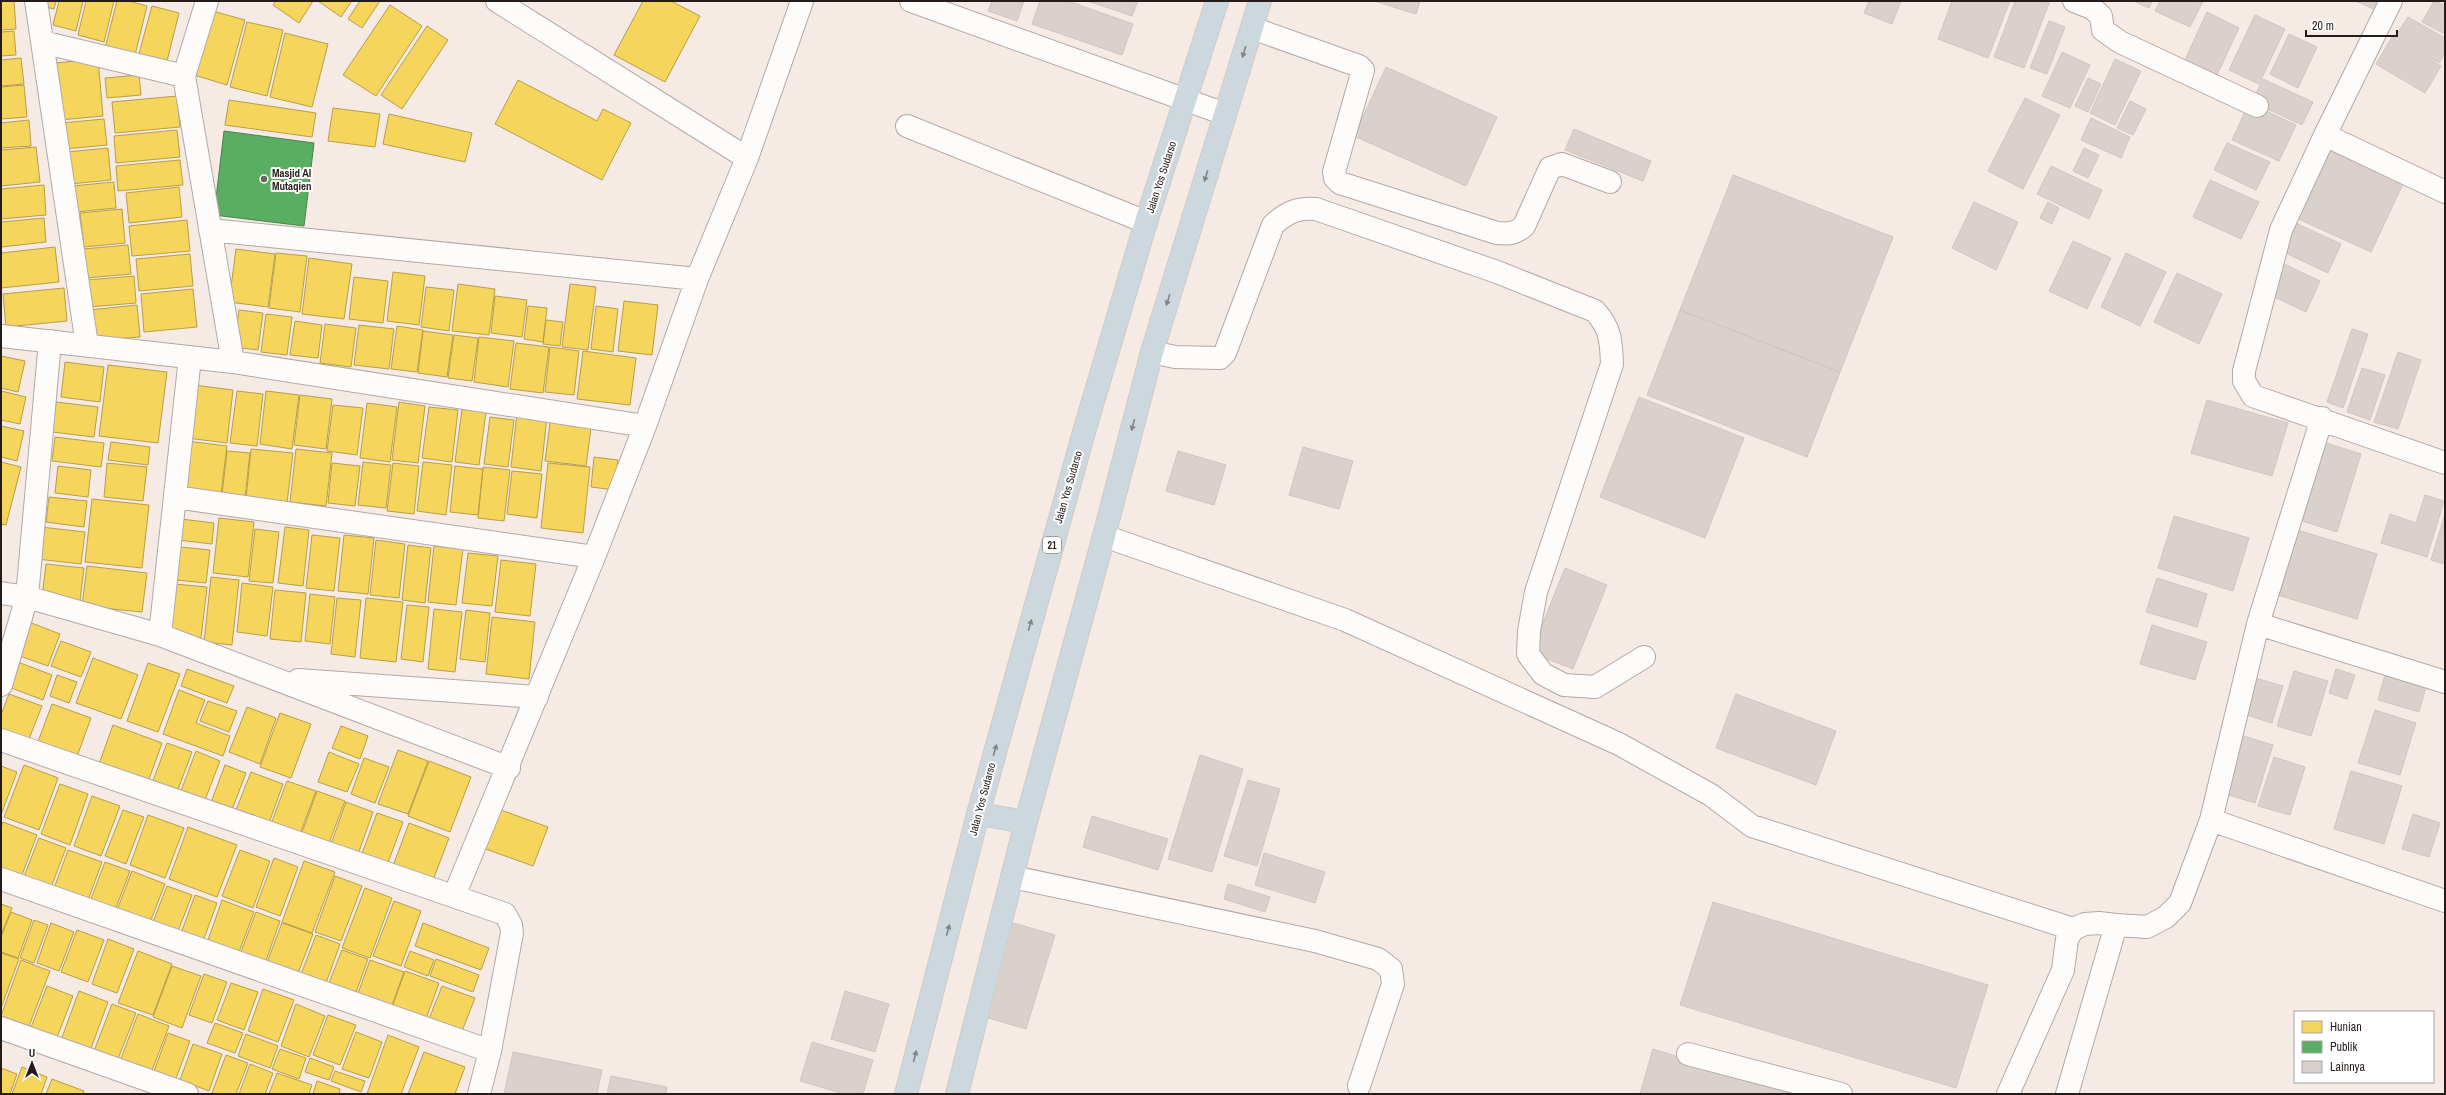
<svg xmlns="http://www.w3.org/2000/svg" width="2446" height="1095" font-family="'Archivo Narrow',sans-serif">
<style>
.homes{fill:#f6d55c;stroke:#b79e48}
.public{fill:#5aae61;stroke:#4a824b}
.building{fill:#dad1cc;stroke:#d0c6c1}
.lines{fill:none;stroke-linecap:round;stroke-linejoin:round}
.minor-casing{stroke:#b2a9a5;stroke-width:24}
.highway-casing{stroke:#d0cac7;stroke-width:24}
.minor{stroke:#fefcfb;stroke-width:22}
.highway{stroke:#ccd8dd;stroke-width:22}
.oneway{fill:#818385}
.poi-dot{fill:#6e6460;stroke:#fff;stroke-width:1.5}
.labels{text-anchor:middle;dominant-baseline:central;stroke-width:4;stroke-linejoin:round;paint-order:stroke}
.shield{fill:#fff;stroke:#66605e;stroke-width:1}
.shield-label{font-size:10px;font-weight:bold;fill:#251c19}
.poi-label{font-size:11px;font-weight:bold;fill:#251c19;stroke:#fff;text-anchor:start}
.street-label{font-size:11px;fill:#251c19;stroke:#fff}
</style>
<rect width="100%" height="100%" fill="#f6eae4"/>
<!-- homes -->
<path class="homes" d="M1 1H14L16 29 1 30Z
M39 1H56L54 9 38 5Z
M59 1H83L76 31 53 25Z
M86 1H114L104 42 78 35Z
M117 1H128L147 6 135 55 105 48Z
M276 1H313L299 23 273 5Z
M318 1H349L351 2 341 17Z
M360 1H380L362 28 348 19Z
M643 1H671L700 16 665 82 614 55Z
M390 5 422 26 376 96 343 75Z
M152 6 179 13 166 65 138 57Z
M209 10 245 20 227 85 191 74Z
M247 22 283 30 267 96 230 87Z
M427 26 448 40 402 109 381 95Z
M14 31 16 55 1 56V32Z
M285 33 328 44 312 107 270 97Z
M21 58 24 84 1 86V60Z
M98 59 103 116 60 120 55 63Z
M139 75 141 95 107 98 105 78Z
M518 80 597 121 603 109 631 123 602 180 495 124Z
M24 85 27 117 1 119V87Z
M177 96 180 127 115 133 112 102Z
M229 100 316 113 312 137 225 125Z
M333 108 380 114 375 147 328 141Z
M389 114 472 133 465 162 383 144Z
M104 119 107 145 64 149 61 123Z
M29 120 31 146 1 148V123Z
M177 130 180 157 116 163 114 136Z
M36 147 40 182 1 186V150Z
M108 148 111 180 70 184 67 152Z
M180 160 183 185 118 191 116 166Z
M114 182 116 208 75 212 72 186Z
M44 185 46 215 1 219V189Z
M179 187 182 217 129 223 126 193Z
M122 209 125 243 84 247 80 213Z
M44 218 46 242 1 247V222Z
M187 220 190 251 132 256 129 226Z
M128 245 131 274 86 278 83 249Z
M55 247 59 282 1 288V253Z
M236 249 275 254 268 307 229 302Z
M276 253 307 256 300 312 269 308Z
M190 254 193 286 139 291 136 259Z
M309 258 352 264 344 319 302 314Z
M393 272 425 276 419 325 387 321Z
M134 276 136 303 89 307 87 280Z
M354 277 388 281 383 323 349 319Z
M458 284 495 289 489 335 452 331Z
M570 284 596 287 588 350 562 347Z
M426 287 454 290 449 331 421 327Z
M64 288 67 321 6 327 3 294Z
M193 289 197 327 144 332 141 294Z
M495 296 527 300 522 337 491 333Z
M624 301 658 305 652 355 618 351Z
M137 305 140 337 92 341 89 310Z
M528 306 547 308 543 342 524 339Z
M596 306 618 309 613 352 591 349Z
M239 310 263 313 258 350 234 347Z
M266 314 292 317 287 355 261 352Z
M546 320 563 322 560 346 543 344Z
M295 321 322 325 318 358 290 355Z
M325 324 356 328 351 367 320 363Z
M359 325 394 329 389 369 354 365Z
M397 326 423 330 417 372 391 369Z
M423 331 453 335 447 377 418 373Z
M454 335 478 338 472 381 448 378Z
M479 337 514 341 508 387 474 382Z
M516 343 549 347 543 393 510 389Z
M550 347 579 351 574 395 545 392Z
M583 351 636 358 630 405 577 399Z
M1 356 25 361 18 392 1 388Z
M65 362 104 367 100 402 61 397Z
M108 365 167 372 158 443 99 436Z
M194 385 233 390 227 443 187 438Z
M1 391 26 397 20 424 1 420Z
M237 391 263 394 257 446 230 443Z
M266 391 299 395 292 449 260 444Z
M300 395 332 399 326 449 294 445Z
M56 402 98 407 94 437 52 432Z
M399 402 425 406 418 463 392 460Z
M367 403 397 407 390 462 360 458Z
M333 405 363 408 357 455 327 451Z
M429 407 458 410 452 462 422 458Z
M462 409 486 412 479 465 455 462Z
M517 413 547 417 541 471 511 467Z
M551 415 592 420 586 466 545 461Z
M490 417 514 420 508 467 484 464Z
M1 426 24 431 17 461 1 457Z
M55 437 104 443 101 467 52 461Z
M187 441 227 446 221 494 182 490Z
M111 442 150 447 148 465 108 460Z
M251 449 293 453 287 503 246 499Z
M296 449 332 453 326 506 290 502Z
M227 451 250 453 245 497 222 495Z
M594 457 618 460 615 490 591 487Z
M1 462 21 467 6 525 1 524Z
M363 462 391 465 386 508 358 505Z
M423 462 452 465 446 515 417 511Z
M107 463 147 467 143 501 104 497Z
M332 463 360 466 355 506 328 503Z
M393 463 419 466 414 514 387 511Z
M548 463 590 467 583 533 541 528Z
M58 466 91 470 88 497 55 493Z
M455 466 483 469 478 515 450 512Z
M483 467 510 470 504 521 478 518Z
M512 471 542 474 537 518 507 514Z
M49 497 87 501 84 527 46 522Z
M92 499 149 505 142 568 85 562Z
M219 518 254 522 248 577 213 573Z
M181 519 214 523 212 544 178 540Z
M41 527 85 532 81 564 37 559Z
M285 527 309 530 303 586 278 583Z
M255 529 279 532 273 583 249 581Z
M312 535 340 538 334 591 306 588Z
M344 535 374 538 368 594 338 591Z
M376 540 405 544 399 598 370 595Z
M408 545 431 548 425 603 402 600Z
M434 546 463 549 456 605 428 602Z
M180 547 210 550 206 583 176 580Z
M468 553 498 556 492 606 462 603Z
M501 560 536 564 530 616 495 612Z
M46 564 84 568 80 601 42 597Z
M87 566 147 573 142 612 82 606Z
M211 577 239 580 232 645 204 642Z
M242 583 273 587 267 636 237 632Z
M175 584 207 587 201 638 169 635Z
M275 590 306 593 301 642 270 639Z
M310 594 335 597 330 644 305 641Z
M337 598 361 600 355 657 331 654Z
M366 598 403 602 396 662 360 658Z
M407 605 429 607 423 662 401 659Z
M434 609 462 612 455 672 428 669Z
M466 610 490 613 485 662 460 659Z
M492 617 535 622 529 679 486 674Z
M29 622 60 634 48 666 17 655Z
M61 641 91 652 81 677 51 666Z
M93 658 138 675 121 719 76 703Z
M15 661 52 675 43 700 6 686Z
M148 663 180 674 158 732 127 721Z
M187 669 234 686 227 703 181 686Z
M57 675 77 682 69 703 50 696Z
M179 690 205 700 196 723 230 736 223 756 163 734Z
M9 694 42 706 29 739 1 729V715Z
M208 701 237 711 229 732 200 721Z
M52 704 91 718 75 762 36 747Z
M247 707 276 718 260 764 229 752Z
M280 713 311 724 291 778 260 767Z
M113 725 162 743 147 785 98 767Z
M341 726 368 736 360 759 332 748Z
M167 743 192 752 176 795 151 786Z
M398 750 428 761 408 814 378 804Z
M196 751 220 761 203 805 179 796Z
M329 752 359 764 347 792 318 782Z
M364 758 389 767 375 803 351 794Z
M429 761 471 777 450 832 408 816Z
M24 765 58 778 39 830 4 817Z
M225 765 246 773 231 812 210 805Z
M1 766 17 772 1 815Z
M251 772 283 784 269 823 236 810Z
M287 781 316 791 300 834 271 824Z
M60 784 88 794 70 845 41 834Z
M317 791 345 801 327 848 300 838Z
M92 796 120 806 101 856 74 846Z
M346 802 373 812 357 857 330 847Z
M498 809 548 827 533 866 483 848Z
M123 810 144 817 126 864 105 856Z
M377 813 403 822 386 868 360 859Z
M148 815 184 828 165 878 130 865Z
M3 822 37 835 20 880 1 873V827Z
M409 823 449 838 433 880 393 866Z
M188 827 237 845 217 897 169 879Z
M39 838 66 848 50 890 23 879Z
M68 850 102 862 87 903 53 891Z
M240 850 270 861 253 908 222 896Z
M274 858 298 867 280 916 256 907Z
M304 861 335 872 312 933 282 922Z
M105 862 130 871 114 913 89 904Z
M132 871 165 884 149 925 116 913Z
M335 876 362 886 341 941 315 932Z
M167 886 192 895 178 931 153 922Z
M365 888 392 898 370 958 342 948Z
M195 895 217 903 202 944 180 936Z
M222 900 254 912 237 957 206 946Z
M394 901 421 911 401 966 373 956Z
M1 904 12 908 1 935Z
M11 912 32 920 18 958 1 952V937Z
M256 912 280 921 264 966 239 957Z
M34 920 48 925 34 963 20 958Z
M51 923 74 932 59 971 37 963Z
M282 923 313 934 297 976 266 965Z
M423 923 489 948 481 970 415 946Z
M77 930 104 940 88 982 61 972Z
M316 935 340 944 325 986 300 977Z
M108 939 134 949 117 993 92 984Z
M342 950 368 959 354 998 327 988Z
M138 951 172 964 153 1015 118 1003Z
M410 951 434 960 428 976 404 967Z
M1 953 19 959 1 1008Z
M436 959 479 975 473 992 430 976Z
M21 960 50 971 29 1026 1 1016Z
M370 960 404 972 390 1011 356 999Z
M172 966 201 976 182 1028 153 1017Z
M405 971 439 983 425 1022 391 1010Z
M204 974 227 982 212 1023 189 1015Z
M231 983 258 992 244 1030 217 1020Z
M47 986 73 996 56 1040 30 1030Z
M442 986 475 998 462 1031 429 1019Z
M263 989 294 1000 278 1042 248 1031Z
M79 991 108 1002 90 1051 61 1040Z
M112 1004 136 1013 118 1059 94 1051Z
M296 1004 325 1016 309 1057 281 1046Z
M138 1014 169 1026 151 1073 120 1061Z
M328 1015 356 1025 340 1065 313 1055Z
M215 1023 243 1033 235 1053 207 1043Z
M356 1032 382 1042 369 1078 342 1069Z
M168 1033 190 1041 175 1081 153 1074Z
M246 1034 278 1046 270 1068 238 1056Z
M388 1035 419 1047 401 1094H367Z
M193 1044 222 1054 209 1091 180 1080Z
M280 1049 306 1058 299 1079 272 1069Z
M424 1052 465 1067 455 1094H408Z
M226 1055 248 1063 236 1094H214L212 1093Z
M310 1058 334 1067 329 1080 305 1072Z
M250 1064 273 1073 265 1094H239Z
M22 1067 47 1077 41 1094H12Z
M1 1068 17 1074 10 1094H1Z
M335 1071 365 1081 361 1092 331 1081Z
M277 1073 312 1085 309 1094H269Z
M52 1079 84 1091 83 1094H46Z
M317 1081 340 1089 339 1094H313Z"/>
<!-- public -->
<path class="public" d="M224 131 314 143 304 226 214 215Z"/>
<!-- building -->
<path class="building" d="M992 1H1024L1017 21 988 11Z
M1040 1H1068L1133 24 1122 55 1032 24Z
M1088 1H1138L1132 16Z
M1374 1H1420L1416 14Z
M1869 1H1901L1892 24 1864 13Z
M1952 1H2010L1988 58 1938 39Z
M2015 1H2050L2024 68 1994 57Z
M2133 1H2152L2149 8Z
M2160 1H2203L2190 27 2155 11Z
M2356 1H2377L2373 9Z
M2434 1 2445 5V34L2422 22Z
M2207 12 2239 28 2216 77 2184 62Z
M2255 15 2285 29 2259 84 2229 70Z
M2408 17 2445 38V53L2439 63 2395 37Z
M2049 21 2065 27 2047 74 2030 68Z
M2289 34 2317 47 2298 88 2270 74Z
M2392 37 2441 66 2425 93 2376 64Z
M2062 52 2090 65 2070 108 2042 96Z
M2115 59 2141 71 2115 125 2090 113Z
M1386 67 1497 117 1466 186 1354 136Z
M2088 78 2101 84 2088 112 2075 106Z
M2263 79 2313 102 2302 125 2252 102Z
M2025 98 2060 115 2023 189 1988 171Z
M2130 101 2146 109 2133 135 2117 128Z
M2249 103 2296 125 2279 161 2232 140Z
M2091 118 2130 137 2121 158 2081 140Z
M1574 129 1651 161 1643 181 1565 150Z
M2227 143 2270 162 2256 190 2214 170Z
M2084 148 2099 155 2088 178 2073 171Z
M2326 149 2403 184 2371 252 2294 217Z
M2051 166 2102 190 2089 219 2037 194Z
M1733 175 1893 237 1840 372 1680 310Z
M2210 180 2259 202 2241 239 2193 217Z
M1974 202 2018 222 1996 270 1952 248Z
M2048 202 2059 208 2052 224 2040 218Z
M2293 222 2341 244 2328 273 2279 250Z
M2073 241 2111 258 2087 309 2049 291Z
M2126 253 2166 272 2140 326 2101 307Z
M2282 263 2320 281 2306 312 2268 294Z
M2177 273 2222 294 2199 344 2154 322Z
M1680 310 1840 372 1807 457 1647 395Z
M2352 329 2368 334 2343 408 2327 402Z
M2398 352 2421 360 2398 429 2374 422Z
M2362 368 2385 375 2370 420 2347 412Z
M1639 397 1744 438 1705 538 1600 497Z
M2207 400 2288 423 2272 476 2191 453Z
M2323 442 2361 454 2337 532 2299 520Z
M1303 447 1353 461 1339 509 1289 495Z
M1178 451 1226 465 1214 505 1166 491Z
M2425 495 2444 501 2427 557 2381 543 2390 514 2416 523Z
M2445 514V564L2431 560Z
M2174 516 2249 538 2233 591 2158 568Z
M2294 529 2377 554 2357 619 2274 594Z
M1565 568 1607 585 1573 669 1531 653Z
M2157 578 2207 594 2197 627 2146 612Z
M2152 625 2207 642 2195 680 2140 664Z
M2336 669 2355 675 2347 699 2329 693Z
M2294 671 2328 681 2311 736 2277 726Z
M2386 671 2427 683 2419 712 2378 700Z
M2248 676 2283 686 2272 723 2237 712Z
M1736 694 1836 731 1816 785 1716 748Z
M2375 710 2416 723 2400 775 2358 763Z
M2237 734 2273 745 2255 803 2219 792Z
M1200 755 1243 769 1212 872 1168 859Z
M2274 757 2305 767 2290 815 2258 806Z
M2351 771 2402 786 2384 844 2334 829Z
M1248 780 1280 789 1257 866 1224 856Z
M2413 814 2440 823 2429 857 2402 849Z
M1092 816 1168 839 1158 870 1083 847Z
M1264 853 1325 872 1315 903 1255 885Z
M1228 884 1270 897 1265 912 1224 899Z
M1713 902 1988 985 1956 1088 1680 1005Z
M1010 922 1055 935 1026 1029 981 1016Z
M845 991 889 1004 875 1052 831 1039Z
M812 1042 873 1060 863 1094H844L800 1081Z
M1653 1049 1800 1094H1640Z
M513 1052 602 1070 597 1094H504Z
M611 1076 667 1087 666 1094H607Z"/>
<g class="lines">
<defs>
<path id="minor" d="M36 1 87 345
M207 1 184 76 233 362
M497 1 747 158
M911 1 1225 114
M2074 1 2092 8 2101 16 2103 30 2120 42 2257 106
M2391 1 2325 135 2281 230 2244 371V381L2253 396 2445 463
M1252 28 1359 66 1363 70 1334 172 1335 178 1340 183 1497 233C1508 234 1515 234 1524 226L1550 168 1562 164 1610 182
M42 42 184 76
M907 126 1146 222
M2325 135 2445 192
M210 230 697 279
M1 336 233 362 645 426
M1152 352 1175 357 1220 358 1225 353 1273 225C1287 212 1297 208 1316 209L1497 272 1595 311C1611 329 1611 341 1612 364L1536 592 1529 631 1528 654 1543 674 1564 685 1595 687 1644 657
M175 497 594 557
M1104 536 1345 620 1619 744 1711 795 1752 826 2073 929
M1 593 27 597 160 635 509 768
M2258 624 2445 682
M160 635 190 357
M298 680 537 697
M1 685 27 597 50 341
M1 740 505 914 511 925 512 933 490 1051 479 1094
M2211 820 2445 901
M1013 877 1315 941 1378 959 1391 969 1393 984 1359 1086
M1 879 490 1051
M454 896 594 557 645 426 697 279 747 158 802 1
M1 1028 187 1094
M1688 1054 1841 1094
M2008 1094 2063 970 2067 939 2073 929 2085 924 2099 923 2116 925
M2067 1094 2116 925 2147 927 2166 917 2180 903 2211 820 2258 624 2322 418"/>
<path id="highway" d="M978 814 1026 822
M906 1094 978 814 1084 432 1146 222 1217 1
M957 1094 1026 822 1104 536 1152 352 1260 1"/>
</defs>
<!-- minor casing -->
<use href="#minor" class="minor-casing"/>
<!-- highway casing -->
<use href="#highway" class="highway-casing"/>
<!-- minor -->
<use href="#minor" class="minor"/>
<!-- highway -->
<use href="#highway" class="highway"/>
</g>
<!-- one-way arrows -->
<defs><path id="oneway-solid" d="M-6-.8H1V-3.2L6.5 0L1 3.2V.8H-6Z"/></defs>
<g class="oneway">
<use href="#oneway-solid" transform="translate(1244 52) rotate(107)"/>
<use href="#oneway-solid" transform="translate(1206 176) rotate(107)"/>
<use href="#oneway-solid" transform="translate(1168 300) rotate(107)"/>
<use href="#oneway-solid" transform="translate(1133 425) rotate(105)"/>
<use href="#oneway-solid" transform="translate(1030 625) rotate(-74)"/>
<use href="#oneway-solid" transform="translate(995 750) rotate(-74)"/>
<use href="#oneway-solid" transform="translate(948 930) rotate(-75)"/>
<use href="#oneway-solid" transform="translate(915 1056) rotate(-76)"/>
</g>
<!-- markers -->
<circle class="poi-dot" cx="264" cy="179" r="4"/>
<g class="labels">
<!-- shield labels -->
<rect class="shield" x="1043" y="537" width="18" height="16" rx="3"/>
<g class="shield-label">
<text x="1052" y="545">21</text>
</g>
<!-- poi labels -->
<g class="poi-label">
<text x="272" y="173">Masjid Al<tspan x="272" dy="13">Mutaqien</tspan></text>
</g>
<!-- street labels -->
<g class="street-label">
<text transform="translate(1161 177) rotate(-72)">Jalan Yos Sudarso</text>
<text transform="translate(1068 487) rotate(-74)">Jalan Yos Sudarso</text>
<text transform="translate(982 799) rotate(-75)">Jalan Yos Sudarso</text>
</g>
</g>
<!-- border -->
<rect width="2446" height="1095" fill="none" stroke="#251c19" stroke-width="4"/>
<!-- legend -->
<rect x="2294" y="1011" width="140" height="72" fill="#ffffff" stroke="#a8a4a3"/>
<rect x="2302" y="1021" width="20" height="12" fill="#f6d55c" stroke="#a8a4a3"/>
<text x="2330" y="1031" font-size="12" fill="#251c19">Hunian</text>
<rect x="2302" y="1041" width="20" height="12" fill="#5aae61" stroke="#a8a4a3"/>
<text x="2330" y="1051" font-size="12" fill="#251c19">Publik</text>
<rect x="2302" y="1061" width="20" height="12" fill="#dad1cc" stroke="#a8a4a3"/>
<text x="2330" y="1071" font-size="12" fill="#251c19">Lainnya</text>
<!-- north arrow -->
<g transform="translate(32 1063)" stroke="#ffffff" stroke-width="3" paint-order="stroke">
<path d="M0-3L7 15L0 10L-7 15Z" fill="#251c19"/>
<text y="-6" font-size="11" font-weight="bold" text-anchor="middle" fill="#251c19">U</text>
</g>
<!-- scale -->
<path d="M2306 30v6h91v-6" fill="none" stroke="#251c19" stroke-width="2"/>
<text x="2312" y="30" font-size="12" fill="#251c19" stroke="#ffffff" stroke-width="3" paint-order="stroke">20 m</text>
</svg>
